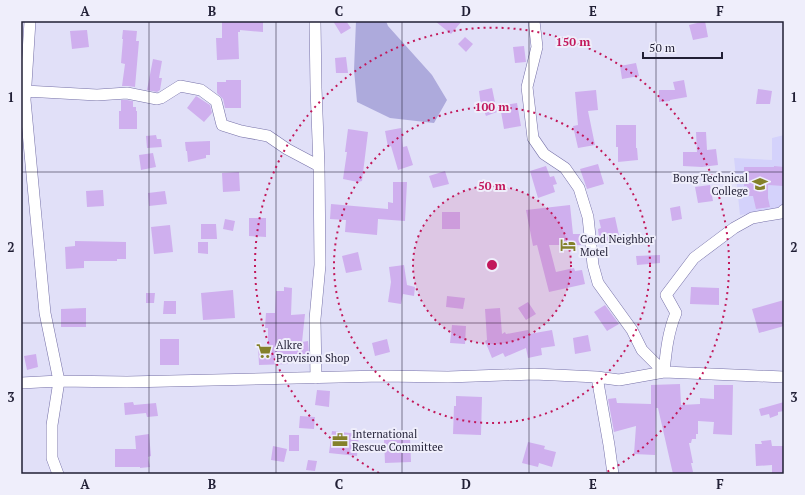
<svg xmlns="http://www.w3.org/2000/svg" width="805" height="495" font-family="'PT Serif',serif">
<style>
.built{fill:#d4d2fb}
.green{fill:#adaadc}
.building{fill:#cfafee}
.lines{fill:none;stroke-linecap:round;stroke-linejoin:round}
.minor-casing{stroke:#7671a8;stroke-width:12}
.minor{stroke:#fff;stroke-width:11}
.grid{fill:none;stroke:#211f35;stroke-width:1;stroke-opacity:0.55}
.ring{fill:none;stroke:#c2185b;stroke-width:2;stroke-dasharray:2 4}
.labels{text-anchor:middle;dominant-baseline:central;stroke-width:4;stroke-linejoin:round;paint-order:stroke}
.poi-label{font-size:11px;fill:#211f35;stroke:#efeefb;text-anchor:start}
.centre{fill:#c2185b;stroke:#efeefb;stroke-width:2}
.ring-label{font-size:12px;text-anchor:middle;font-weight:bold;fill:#c2185b;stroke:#efeefb;stroke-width:4;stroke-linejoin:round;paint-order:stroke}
.neatline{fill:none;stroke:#211f35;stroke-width:1.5}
.grid-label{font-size:13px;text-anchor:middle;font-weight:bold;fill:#211f35}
</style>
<rect width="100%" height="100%" fill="#e1e0f8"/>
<!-- built -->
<path class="built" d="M784 135V207L781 210 740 215 734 158 772 160V138Z"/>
<!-- green -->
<path class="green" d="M356 21H386L388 26 432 75 447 100 434 123 390 118 357 102 354 70Z"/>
<!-- building -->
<path class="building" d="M222 21H263V32L240 30V32H238L239 59 217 60 216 38H222Z
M333 21H346L351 28 341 34Z
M435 21H462L451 34Z
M705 21 708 37 693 40 689 25Z
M87 30 89 47 72 49 70 31Z
M123 30 137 31 136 41H139L135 87 128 86H122L125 64 121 63 123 39H122Z
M465 37 473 44 466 52 458 44Z
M524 46 526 62 515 63 513 47Z
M346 57 348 73H336L335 58Z
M153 59 162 61 159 78H162L160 90 157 92 147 90Z
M636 63 639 76 622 79 620 66Z
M226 80H241V108H225L223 99 217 93V82H226Z
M684 80 687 97 670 100V101L659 102V90H675L673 82Z
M492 88 497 112 486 116 482 105 481 106 479 91Z
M758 89 772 91 770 104H756Z
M596 90 598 110 588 111 595 145 578 148 573 126 578 125 575 92Z
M196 96 210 105 212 113 204 122 187 108Z
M121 100H127L133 101V107H136V111H137V129H119V111H121Z
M517 103 521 126 504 129 500 106Z
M616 125H636V148H637L638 160 618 162V147H616Z
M401 128 403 147 407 146 413 165 398 170 391 146 388 147 385 131Z
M348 129 368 132 362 181 358 182 343 179 347 152H345Z
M696 132H706L707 150 716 149 718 165 702 167 683 166V152H697Z
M156 135 157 139H161L162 147 147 148 146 136Z
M210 141V155H206V158L188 162 187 151H186L185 142Z
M153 153 156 167 141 170 139 155Z
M598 164 604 184 587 189 580 169Z
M546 166 550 177 554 176 557 184 553 185 555 192 538 198 530 171Z
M774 166 784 167V186L768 185V198L770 207 756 209 753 196H749L747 186H744V167H774Z
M445 171 449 184 433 188 429 176Z
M239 172 240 191 223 192 222 173Z
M393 182H407L405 221 378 219 377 235 345 232 346 220 330 219 331 204 388 209V202L393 203Z
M710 185 713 201 698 203 695 187Z
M103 190 104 206 87 207 86 191Z
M165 191 167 204 149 206 148 193Z
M570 205 573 234H580L581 245H549L556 272 574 268 575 271 582 270 585 284 549 292 537 245 533 246 526 210Z
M680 206 682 219 672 221 670 208Z
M442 212H460V229H442Z
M615 217 620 240 604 243 603 237 599 238 598 229 601 228 599 220Z
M249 218H266V237L249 236Z
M225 219 235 221 233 231 223 229Z
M201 224H216L217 239H201Z
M170 225 173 252 154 254 151 227Z
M75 241 126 242V259H117V261H84V268L66 269 65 247 75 246Z
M198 242H208V254L198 253Z
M358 252 362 270 346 273 342 256Z
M660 255V263L637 265 636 256Z
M404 265 407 285 415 287 414 296 403 294 401 304 388 302 391 282 389 267Z
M284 287 292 288 291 315 305 314 302 342 308 341 309 354H304V358L288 359V364L259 365 258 345H268V328H265L266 313H275L276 291H284Z
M691 287 719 288V305L690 304Z
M233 290 235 318 203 320 201 293Z
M146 293H155L154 303H146Z
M447 296 465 298 463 309 446 307Z
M784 300V326L759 333 752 309Z
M164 301H176V314H163Z
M528 302 536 314 526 320 518 308Z
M605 305 619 324 607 331 594 312Z
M86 308V327H61V309Z
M500 308 502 334 505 332 506 334 528 330 529 334 552 330 555 346 541 348 542 355 528 358 526 348 505 357 503 353 492 358 485 341 487 340 485 309Z
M452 325 466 326 465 344 450 343Z
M588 335 591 351 575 354 573 338Z
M160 339H179V365H160Z
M387 339 390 352 375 356 372 343Z
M36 354 38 367 27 370 24 356Z
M680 384 681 405 700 404V398L714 399V385H733L732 435 713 434 714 422 698 421V434H696V439H692L691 443H689L693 463H691L693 472 684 474H673L658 408H656L655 455 634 454 636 426 614 432 608 399 616 398 617 403 651 404V385Z
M317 390 330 391 329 407 315 405Z
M456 396 482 397 481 435 453 434 454 406H456Z
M133 402 134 405 156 403 158 416 147 417 146 413 125 415 124 403Z
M784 402V411L778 412V415L770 418 769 414 761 416 759 409Z
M300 416 315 417 314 429 299 428Z
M332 431 359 434 357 456 329 453Z
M149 434 151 456 148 457 150 467 140 468V467H115V449H136L135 436Z
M289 435H299V451H289Z
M410 437 411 462 385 463 384 439Z
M771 440 772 446H784V474H772V465L756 466 755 444H762L761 441Z
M528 442 545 446 544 449 556 452 552 467 539 463 538 467 522 463Z
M273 446 287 449 284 462 271 460Z
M308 460 317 461 315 471 306 470Z"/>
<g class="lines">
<defs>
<path id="minor" d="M30 21 25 100 45 313 59 381 52 425V458L58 474
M315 21 316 88 319 166 320 265 315 319 316 378
M534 21 537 47 527 87 533 138 544 154 565 168 579 188 588 217 593 265 598 283 632 330 642 350 664 372
M25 91 97 95 127 93 157 99 161 98 180 86 201 90 216 101 222 125 241 131 268 136 287 149 319 166
M664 372C666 351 668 332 676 313L666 295 694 258 734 228 752 218 781 213 784 210
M597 377 609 445 613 474
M21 383 59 381 127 382 382 376 448 377 534 374 597 377 619 380 664 372 784 377"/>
</defs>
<!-- minor casing -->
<use href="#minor" class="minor-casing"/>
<!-- minor -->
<use href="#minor" class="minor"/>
</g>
<!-- grid -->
<path class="grid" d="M149 21V474M276 21V474M402 21V474M529 21V474M656 21V474M21 172H784M21 323H784"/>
<!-- distance rings -->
<circle cx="492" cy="265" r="79" fill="#c2185b" fill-opacity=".12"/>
<g class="ring">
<circle cx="492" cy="265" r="79"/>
<circle cx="492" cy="265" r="158"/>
<path d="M379 473A237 237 0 1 1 605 473"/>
</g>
<!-- icons -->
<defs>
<symbol id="university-bare" viewBox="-9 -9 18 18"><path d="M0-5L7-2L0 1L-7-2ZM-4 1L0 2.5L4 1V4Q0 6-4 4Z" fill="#84812a" stroke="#efeefb" stroke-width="2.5" paint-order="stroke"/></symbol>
<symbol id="hotel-bare" viewBox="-9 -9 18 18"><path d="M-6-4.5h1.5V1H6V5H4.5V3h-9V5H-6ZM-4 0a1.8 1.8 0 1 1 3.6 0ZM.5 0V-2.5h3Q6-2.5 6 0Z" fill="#84812a" stroke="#efeefb" stroke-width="2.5" paint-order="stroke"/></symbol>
<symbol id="supermarket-bare" viewBox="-9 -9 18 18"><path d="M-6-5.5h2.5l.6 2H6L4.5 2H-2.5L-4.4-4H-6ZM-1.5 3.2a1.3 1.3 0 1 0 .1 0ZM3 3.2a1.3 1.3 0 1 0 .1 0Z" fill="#84812a" stroke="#efeefb" stroke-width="2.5" paint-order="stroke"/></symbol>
<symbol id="office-bare" viewBox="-9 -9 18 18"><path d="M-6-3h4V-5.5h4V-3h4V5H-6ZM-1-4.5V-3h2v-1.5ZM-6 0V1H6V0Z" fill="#84812a" stroke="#efeefb" stroke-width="2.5" paint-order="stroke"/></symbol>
</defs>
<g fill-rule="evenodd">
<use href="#university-bare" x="749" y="173" width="22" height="22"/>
<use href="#hotel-bare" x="557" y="234" width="22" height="22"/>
<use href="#supermarket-bare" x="253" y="340" width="22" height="22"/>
<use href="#office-bare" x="329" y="429" width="22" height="22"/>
</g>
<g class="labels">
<!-- poi labels -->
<g class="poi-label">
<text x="748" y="178" text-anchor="end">Bong Technical<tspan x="748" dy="13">College</tspan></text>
<text x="580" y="239">Good Neighbor<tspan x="580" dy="13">Motel</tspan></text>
<text x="276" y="345">Alkre<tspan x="276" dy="13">Provision Shop</tspan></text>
<text x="352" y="434">International<tspan x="352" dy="13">Rescue Committee</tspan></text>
</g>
</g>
<circle cx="492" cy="265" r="6" class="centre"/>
<g class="ring-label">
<text x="573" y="46">150 m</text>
<text x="492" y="111">100 m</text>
<text x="492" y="190">50 m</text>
</g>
<!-- border -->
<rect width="805" height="495" fill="none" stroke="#efeefb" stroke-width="44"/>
<!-- scale -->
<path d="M643 52v6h79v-6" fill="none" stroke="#211f35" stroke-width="2"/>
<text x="649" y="52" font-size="12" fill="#211f35" stroke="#efeefb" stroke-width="3" paint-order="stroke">50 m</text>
<rect x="22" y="22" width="761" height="451" class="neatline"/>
<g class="grid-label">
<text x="85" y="16">A</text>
<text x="212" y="16">B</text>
<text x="339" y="16">C</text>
<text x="466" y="16">D</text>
<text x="593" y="16">E</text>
<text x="720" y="16">F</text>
<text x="11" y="102">1</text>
<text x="794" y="102">1</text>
<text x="11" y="252">2</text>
<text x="794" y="252">2</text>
<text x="11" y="402">3</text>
<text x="794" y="402">3</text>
<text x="85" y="489">A</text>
<text x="212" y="489">B</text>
<text x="339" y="489">C</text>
<text x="466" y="489">D</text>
<text x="593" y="489">E</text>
<text x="720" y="489">F</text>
</g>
</svg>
